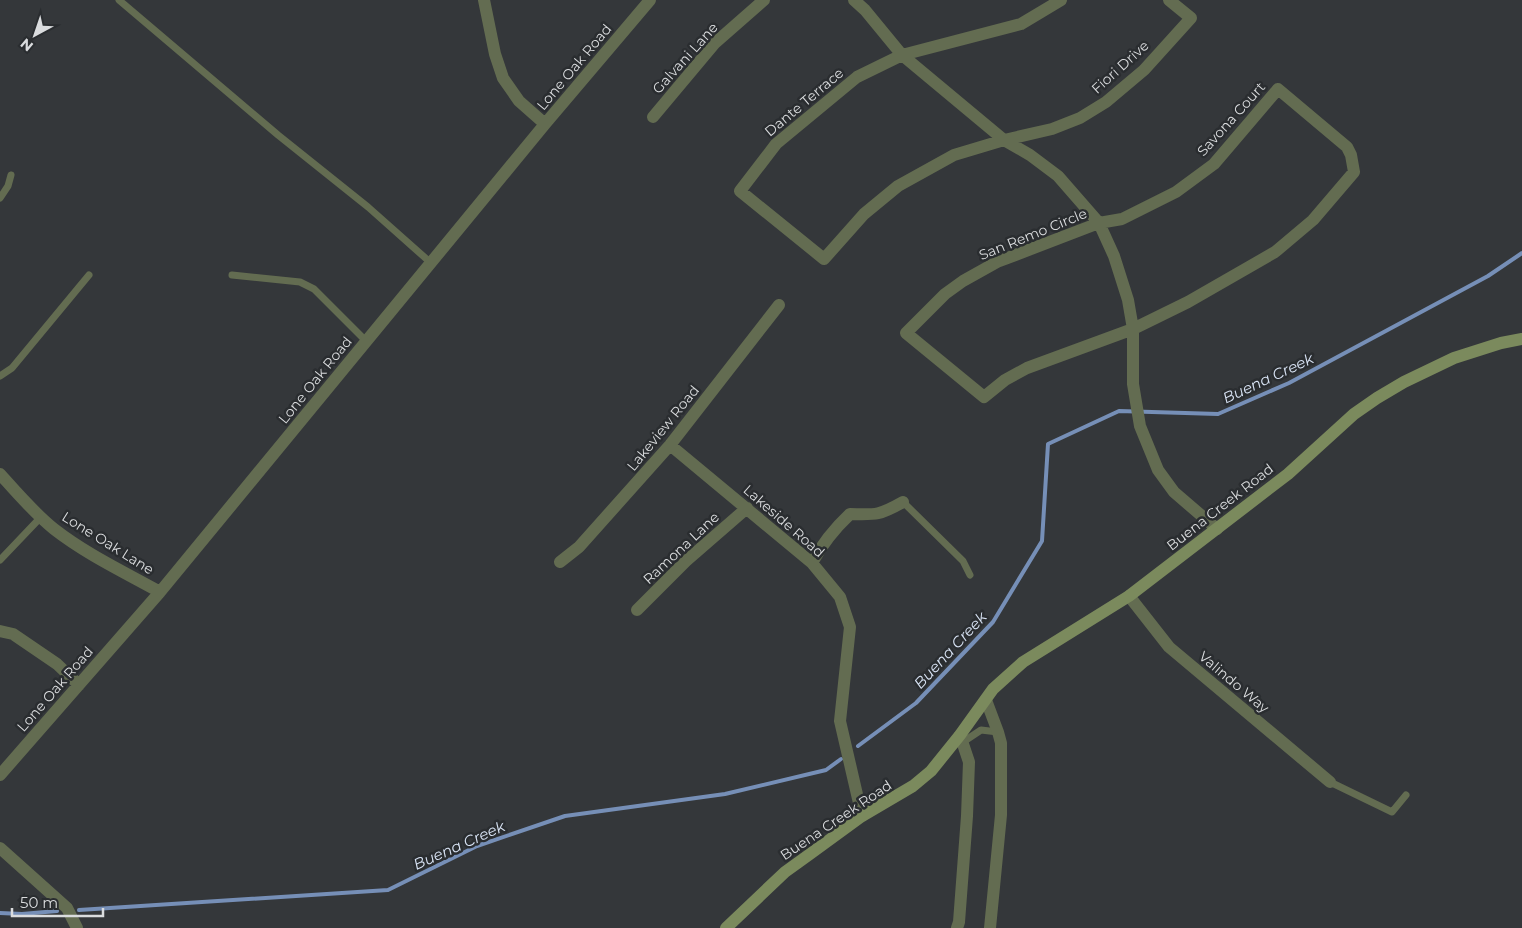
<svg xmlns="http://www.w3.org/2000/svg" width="1522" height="928" font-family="Montserrat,sans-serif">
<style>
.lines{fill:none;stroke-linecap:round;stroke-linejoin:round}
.stream{stroke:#768fb7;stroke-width:4}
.lane{stroke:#636c51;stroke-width:7}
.street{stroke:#636c51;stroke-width:12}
.secondary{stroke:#7b8a5d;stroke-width:12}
.labels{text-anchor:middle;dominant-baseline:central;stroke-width:5;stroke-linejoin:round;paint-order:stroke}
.street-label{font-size:14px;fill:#dadcde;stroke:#2a2d30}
.water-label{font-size:15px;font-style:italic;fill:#dae5f6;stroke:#2a2d30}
</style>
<rect width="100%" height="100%" fill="#34373a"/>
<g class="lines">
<!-- stream -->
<path class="stream" d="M858 746 916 703 993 622 1042 541 1048 444 1119 411 1218 414 1289 383 1488 276 1522 253
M79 910 388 890 477 846 565 816 725 794 826 770 841 759
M0 913 22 914 57 911"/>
<!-- lane -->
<path class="lane" d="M119 0 278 135 368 207 431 263
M0 198 8 186 11 175
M232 275 300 282 314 289 366 341
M0 376 12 368 89 275
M903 502 963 561 970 575
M0 560 41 517
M963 742 981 730 998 732
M1330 782 1392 812 1406 795"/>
<!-- street -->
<path class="street" d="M484 0 495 54 503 78 519 101 545 124
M854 0 865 10 902 55 1004 140 1030 155 1058 176 1099 223 1114 256 1128 300 1133 329V384L1140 426 1158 470 1174 492 1217 529
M1061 0 1021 24 902 55 857 77 776 144 740 191 824 259 864 214 898 186 954 155 1004 140 1052 129 1080 118 1106 102 1144 70 1191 18 1169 0
M1278 89 1347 147 1351 155 1354 172 1313 220 1275 252 1188 302 1133 329 1027 368 1005 380 984 397 906 333 945 294 963 281 997 262 1099 223 1122 219 1176 192 1214 164Z
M653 117 715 43 764 0
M670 445 812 563 840 597 850 627 840 721 862 816
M0 474C17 493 34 513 54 529 86 554 124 572 160 592
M560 562 579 547 670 445 779 305
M812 563C822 544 834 529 850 514 877 515 880 515 903 502
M1129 596 1169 647 1330 782
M637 610 686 561 747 508
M0 631 13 634 57 664 79 685
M986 700 998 732 1001 743V815L990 928
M0 775 160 592 545 124 650 0
M0 848 67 908 77 928
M957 928 959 922 967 816 969 762 960 735"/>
<!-- secondary -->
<path class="secondary" d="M726 928 785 872 810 854 862 816 913 786 931 771 960 735 993 689 1023 662 1129 596 1288 474 1354 414 1377 398 1404 382 1454 358 1501 343 1522 339"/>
</g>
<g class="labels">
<!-- street labels -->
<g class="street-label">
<text transform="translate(685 58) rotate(-48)">Galvani Lane</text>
<text transform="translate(574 67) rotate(-50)">Lone Oak Road</text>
<text transform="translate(1120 67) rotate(-42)">Fiori Drive</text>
<text transform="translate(804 102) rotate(-40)">Dante Terrace</text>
<text transform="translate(1231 119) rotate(-48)">Savona Court</text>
<text transform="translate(1033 234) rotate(-22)">San Remo Circle</text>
<text transform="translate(315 380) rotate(-51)">Lone Oak Road</text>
<text transform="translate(663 428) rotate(-51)">Lakeview Road</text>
<text transform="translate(1220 507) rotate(-38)">Buena Creek Road</text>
<text transform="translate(784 521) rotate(41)">Lakeside Road</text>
<text transform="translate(108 543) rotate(32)">Lone Oak Lane</text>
<text transform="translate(681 548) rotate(-43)">Ramona Lane</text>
<text transform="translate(1234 682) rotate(40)">Valindo Way</text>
<text transform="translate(55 689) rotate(-49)">Lone Oak Road</text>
<text transform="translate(836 820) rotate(-34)">Buena Creek Road</text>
</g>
<!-- water labels -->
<g class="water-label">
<text transform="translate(1268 378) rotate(-25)">Buena Creek</text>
<text transform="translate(950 650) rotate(-47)">Buena Creek</text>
<text transform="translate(459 845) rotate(-24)">Buena Creek</text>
</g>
</g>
<!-- north arrow -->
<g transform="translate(35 35) rotate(220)" stroke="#2a2d30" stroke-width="4" paint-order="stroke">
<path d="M0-4L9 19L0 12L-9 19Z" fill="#dadcde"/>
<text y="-8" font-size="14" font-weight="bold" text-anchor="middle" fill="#dadcde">N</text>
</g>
<!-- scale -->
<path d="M12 908v8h91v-8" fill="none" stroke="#dadcde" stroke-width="2.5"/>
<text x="20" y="908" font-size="15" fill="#dadcde" stroke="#2a2d30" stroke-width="4" paint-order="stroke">50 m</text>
</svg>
